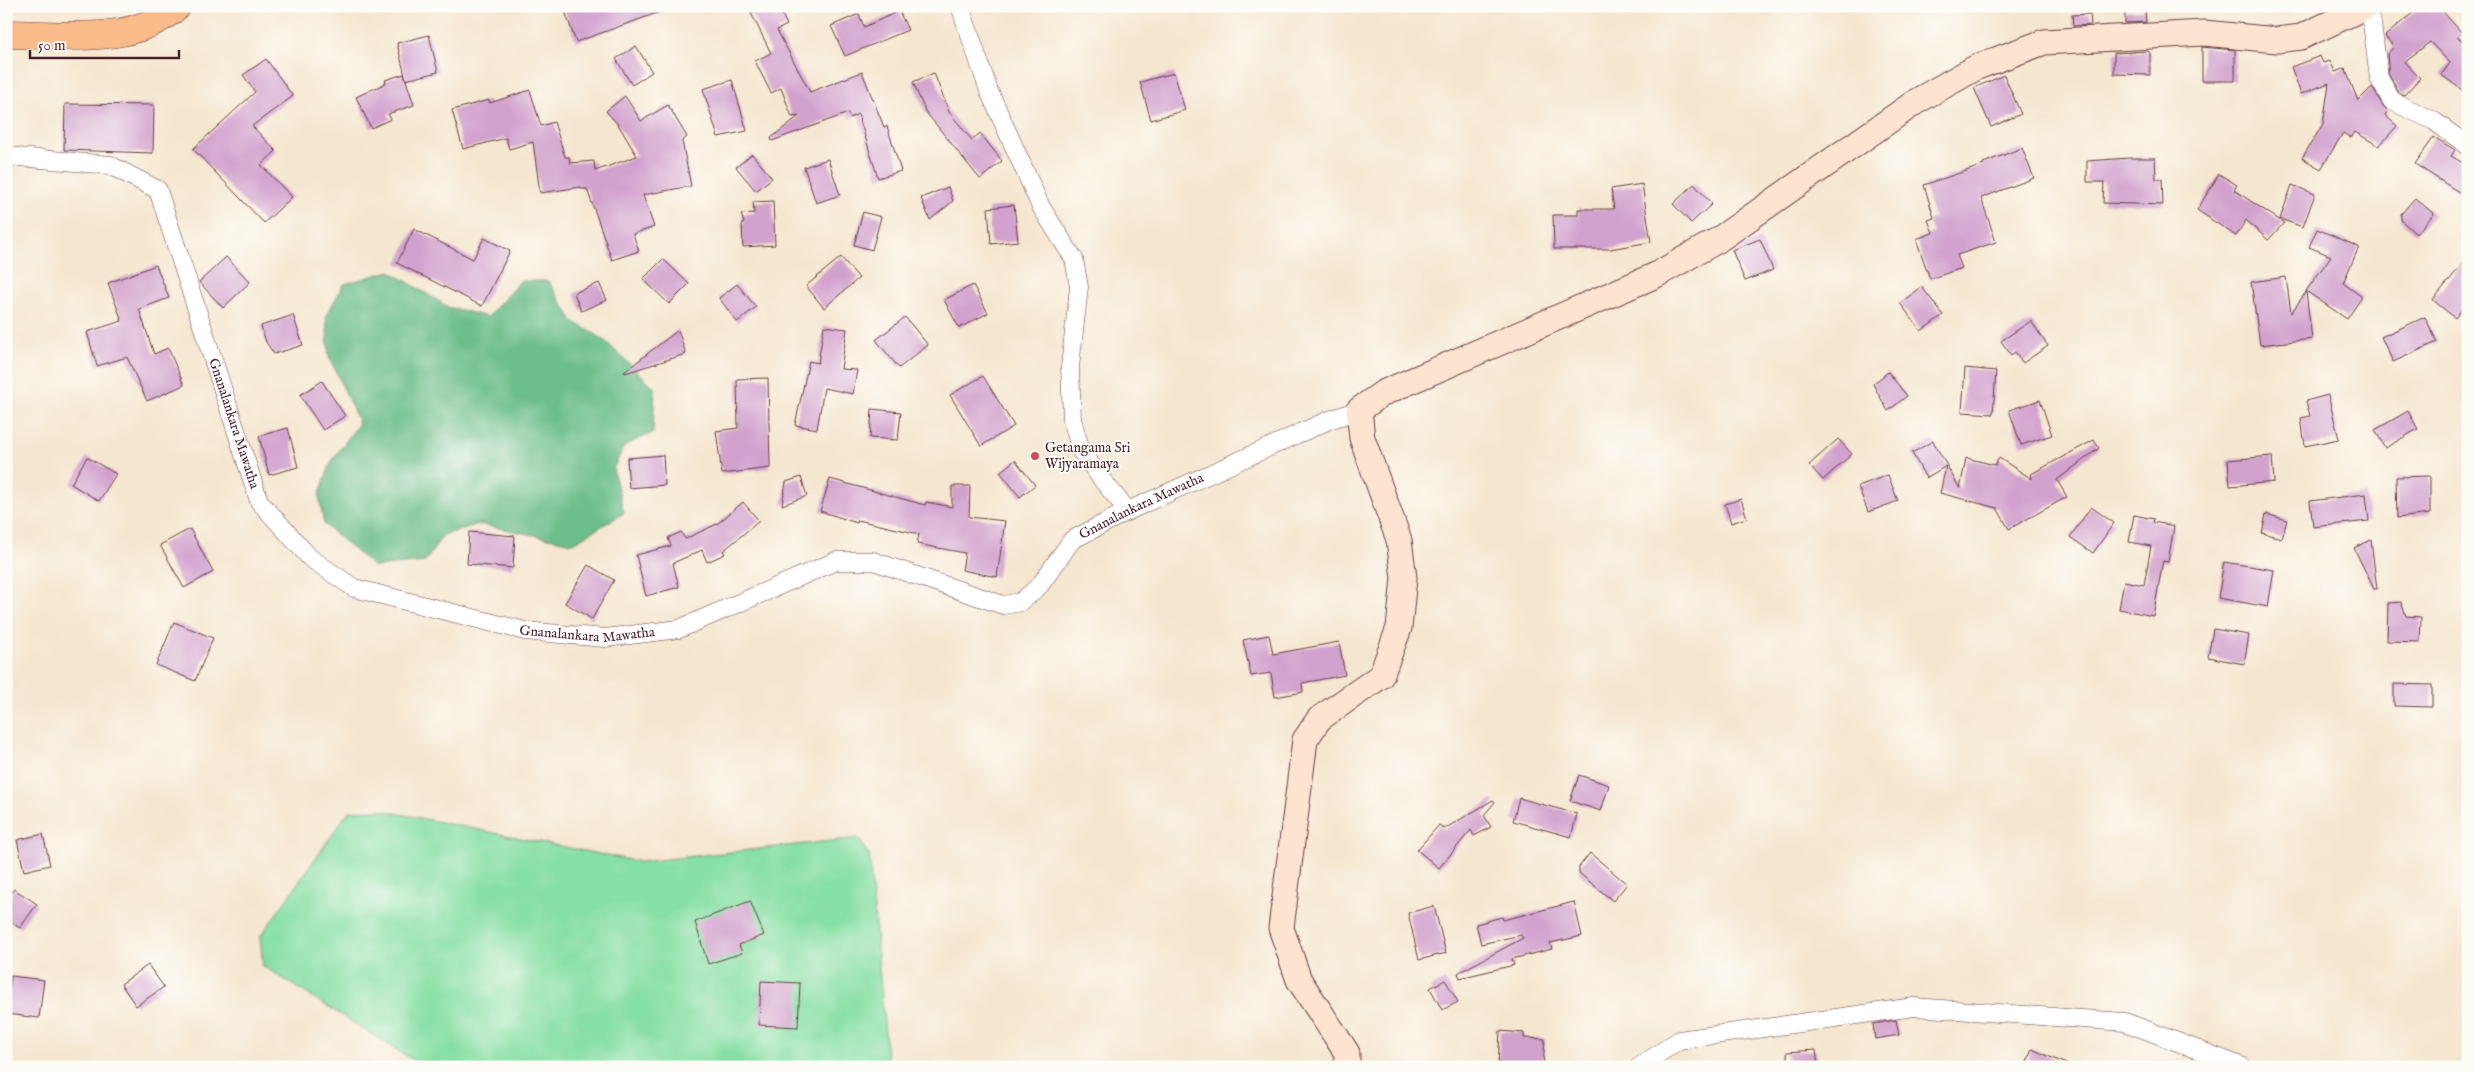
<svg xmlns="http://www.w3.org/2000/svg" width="2474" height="1073" font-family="'IM FELL English',serif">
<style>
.green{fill:#86dfa4;stroke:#687f68}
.forest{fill:#6cbe8a;stroke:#5b6e5a}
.building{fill:#d2a2ce}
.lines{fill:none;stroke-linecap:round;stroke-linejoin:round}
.street-casing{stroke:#643d44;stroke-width:19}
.secondary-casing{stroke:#643d44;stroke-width:27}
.primary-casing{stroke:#643d44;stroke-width:29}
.street{stroke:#fff;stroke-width:18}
.secondary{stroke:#fde4d1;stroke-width:25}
.primary{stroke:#fabb8b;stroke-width:28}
.poi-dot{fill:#d1495b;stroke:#fdfcf7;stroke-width:2}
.labels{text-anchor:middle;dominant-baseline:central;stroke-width:4;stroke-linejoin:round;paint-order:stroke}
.street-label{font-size:14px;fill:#4a1f2b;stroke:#fdfcf7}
.poi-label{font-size:14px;fill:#4a1f2b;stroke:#fdfcf7;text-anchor:start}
</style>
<rect width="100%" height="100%" fill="#fdfcf7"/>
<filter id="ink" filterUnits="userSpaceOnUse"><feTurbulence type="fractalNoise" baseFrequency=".02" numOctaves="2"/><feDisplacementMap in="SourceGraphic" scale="10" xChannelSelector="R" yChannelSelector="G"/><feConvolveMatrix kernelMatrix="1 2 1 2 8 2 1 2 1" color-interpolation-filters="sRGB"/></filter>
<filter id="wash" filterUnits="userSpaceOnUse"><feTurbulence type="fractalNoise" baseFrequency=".0096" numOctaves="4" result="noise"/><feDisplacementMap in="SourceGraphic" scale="20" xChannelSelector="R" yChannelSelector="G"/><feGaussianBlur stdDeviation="1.12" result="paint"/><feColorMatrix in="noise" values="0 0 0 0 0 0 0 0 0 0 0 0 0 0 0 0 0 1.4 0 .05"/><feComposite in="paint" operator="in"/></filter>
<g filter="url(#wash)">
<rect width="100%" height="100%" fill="#f5e6cf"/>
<!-- green -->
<path class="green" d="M380 810 640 862 858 838 869 855 888 1067H424L263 966 260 937 349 811Z"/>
<!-- forest -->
<path class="forest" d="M390 271 448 307 488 317 520 281H548L573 321 603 339 655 388 653 433 625 445 613 469 624 513 573 543 479 524 443 535 425 562 374 567 324 524 319 496 331 462 359 423 329 356 326 316 344 284Z"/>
<g id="blocks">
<!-- building -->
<path class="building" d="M563 6H670L671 8 576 42Z
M764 6H778L787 25 777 30 810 92 862 72 884 127 887 126 901 171 878 178 858 114 850 118 848 113 772 141 771 138 799 116 792 117 781 88 771 93 755 61 771 53 751 13Z
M2421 6H2438L2462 33 2457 37 2468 44V94L2441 75 2450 63 2430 42 2404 62 2420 78 2404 95 2400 93 2389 75 2387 54 2394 47 2385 36Z
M2145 10 2146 22 2125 23V11Z
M899 11 908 30 845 56 831 26 859 14 864 27Z
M2090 14 2091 25 2073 26 2072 15Z
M429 35 438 72 406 80 397 43Z
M636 46 652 72 632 85 616 59Z
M2202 47 2235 50V81H2202Z
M2148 51 2150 53V75L2114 74V53Z
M2320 56 2323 63 2330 61 2335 72 2345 68 2358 101 2372 87 2383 106 2388 111 2385 115 2397 126 2379 146 2355 132 2351 138 2343 133 2321 169 2302 158 2323 124 2329 83 2301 94 2291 67Z
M266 59 293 96 252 126 276 151 261 165 292 197 264 223 193 149 255 92 243 75Z
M934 73 949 112 972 140 980 133 1002 161 980 179 925 111 913 82Z
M1174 73 1185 110 1151 120 1140 82Z
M404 74 414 105 388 114 391 119 371 128 356 97 386 83 385 80Z
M2004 75 2021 114 1991 127 1974 88Z
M732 80 747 131 718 137 703 89Z
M530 90 541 126 554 122 565 157H569L570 163 594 161 595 171 637 156 619 126 606 111 625 96 641 121 668 105 687 137 682 141 691 186 643 195 654 227 633 234 639 251 612 260 587 189H581V187L540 193 533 142 509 149 506 138 463 149 452 110 489 100 490 103Z
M65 104 154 105 153 153 64 150Z
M2434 137 2455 150 2451 156 2468 166V198L2415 164Z
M2022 148 2034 178 1981 198 1996 242 1957 255 1962 268 1930 279 1916 239 1933 233 1928 220 1934 218 1924 185 1984 165 1983 163Z
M752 154 772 178 756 191 736 167Z
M2129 158H2155L2156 179H2162L2163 205 2103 203 2104 182H2087V161Z
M828 159 840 195 816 203 804 167Z
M2219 174 2237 185 2234 190 2284 223 2268 240 2246 220 2236 236 2197 210Z
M1642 184 1651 242 1610 249H1554L1553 215H1578V209H1614L1611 189Z
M1694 184 1712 204 1691 223 1673 204Z
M2292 185 2315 194 2303 227 2280 219Z
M948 187 953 201 930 220 921 198Z
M2415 198 2434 214 2416 234 2401 220V214Z
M773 201 775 245 743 247 742 224 744 223 741 214 754 213 753 202Z
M1014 205 1018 241 991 244 988 208Z
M863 212 881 217 872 250 854 245Z
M414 229 473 259 484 238 510 251 482 306 397 263Z
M2317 229 2359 247 2343 283 2362 297 2347 319 2306 291 2331 256 2309 247Z
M1760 239 1773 270 1745 281 1732 250Z
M226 257 250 282 223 308 199 282Z
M841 257 859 278 824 308 806 286Z
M2468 257V302L2455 318 2433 300Z
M663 259 689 284 669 304 643 279Z
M156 265 169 298 139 309 154 354 168 348 184 385 147 401 127 357 97 366 87 332 122 321 108 283Z
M2286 277 2291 313 2306 292 2312 339 2260 345 2251 282Z
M599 283 607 300 581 311 574 293Z
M737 284 756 307 737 322 719 298Z
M973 285 988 313 959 328 944 300Z
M1922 287 1943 315 1921 331 1900 303Z
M293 315 303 345 274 354 266 342 261 326Z
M905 317 928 345 899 368 876 340Z
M2425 317 2437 342 2393 362 2381 337Z
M2031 321 2048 346 2023 363 2015 352 2011 355 2001 341Z
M824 326 847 329 841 369 857 370 853 394 824 388 817 429 795 425 809 361 818 363Z
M678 330 686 354 625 373 624 372Z
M1965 368 1996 371 1993 414 1962 412Z
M1888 372 1907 396 1888 411 1873 384Z
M983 376 1014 426 981 446 950 395Z
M768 378 770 468 722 474 716 431 738 428 737 379Z
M322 381 345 416 323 430 300 395Z
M2328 395 2339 439 2305 446 2301 418 2310 416 2306 401Z
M2040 400 2052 435 2021 445 2009 410Z
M872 409 901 412 898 440 870 438Z
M2408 411 2418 429 2385 448 2375 430Z
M288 428 298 467 269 475 259 436Z
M1838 439 1852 454 1823 480 1809 465Z
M2094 440 2099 448 2057 480 2067 497 2009 529 1997 508 1940 493 1946 466 1926 478 1912 453 1933 441 1960 489 1966 458 1995 465 1999 458 2032 479 2031 474Z
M663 455 665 485 629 488 627 458Z
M2272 456 2274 482 2230 486 2228 460Z
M87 457 116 474 99 501 71 484Z
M1015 460 1035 485 1020 497 1000 472Z
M1888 475 1898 501 1868 512 1858 486Z
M2430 476V514L2397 518 2396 477Z
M801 477 807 496 782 505 786 482Z
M830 479 925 505 926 502 952 507V486H970L969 517 1005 521 997 577 962 570 965 553 917 544 919 534 858 520 857 523 820 511Z
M2366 494 2369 521 2313 527 2310 501Z
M1741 499 1747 518 1731 523 1725 504Z
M743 502 759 521 723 551 725 554 707 562 702 550 673 563 679 587 646 596 636 555 671 546 668 538 681 532 685 539 717 524Z
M2091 507 2114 523 2093 553 2070 537Z
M2266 514 2287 520 2282 538 2262 533Z
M2134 515 2154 519 2153 522 2174 526 2168 562 2163 561 2153 616 2119 609 2124 581 2144 585 2151 546 2129 542Z
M190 529 213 572 184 588 160 545Z
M469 532 515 536 513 568 467 564Z
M2371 540 2377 589H2374L2354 548Z
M2224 562 2274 570 2268 607 2218 598Z
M588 565 614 580 592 619 565 603Z
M2401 602 2406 616 2421 617 2420 642 2387 641 2388 603Z
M174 622 213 638 195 681 156 665Z
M2213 629 2249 635 2244 664 2208 657Z
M1269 635 1273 654 1339 642 1345 675 1302 683 1303 692 1275 697 1271 673 1251 676 1243 640Z
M2394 684 2432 685V707L2394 706Z
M1579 775 1609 785 1601 811 1570 801Z
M1519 798 1577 814 1571 837 1513 821Z
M1493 800 1495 802 1484 815 1491 827 1474 836 1471 830 1439 868 1417 850 1439 825 1444 829Z
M43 834 50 865 24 871 17 840Z
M1590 853 1627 884 1613 901 1579 873V867Z
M14 889 37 904 20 928 6 919V901Z
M750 901 764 935 739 945 742 953 708 964 695 922Z
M1574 902 1582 936 1550 943 1552 949 1512 959 1514 965 1460 978 1458 973 1523 938 1521 935 1481 944 1476 924 1502 917 1503 920Z
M1434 906 1446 953 1419 960 1408 913Z
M148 965 164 987 136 1006 121 984Z
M11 976 44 980 39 1018 6 1014Z
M1445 980 1458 1002 1442 1010 1430 988Z
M761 981 800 983 798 1027 759 1025Z
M1896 1020 1899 1035 1875 1039 1873 1024Z
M1500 1031 1524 1033V1038L1545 1039 1543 1067 1498 1065Z
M2032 1049 2073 1067H2025Z
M1816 1050 1818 1067H1788L1787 1052Z"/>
</g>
</g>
<g filter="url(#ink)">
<use href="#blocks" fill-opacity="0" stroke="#643d44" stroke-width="1"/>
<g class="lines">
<defs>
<g id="street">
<path d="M960 6 989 91 1041 207 1074 259 1079 287 1070 367 1072 419 1081 451 1103 481 1128 511"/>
<path d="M2365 7 2372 24 2379 78 2392 101 2434 121 2468 146"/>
<path id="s1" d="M6 156 110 165 158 190 259 501 310 558 354 588 525 631 605 638 679 629 836 561H873L1003 605 1021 602 1040 585 1072 540 1128 511 1329 420 1359 410"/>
<path d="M1639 1067 1679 1040 1914 1007 2125 1022 2243 1067"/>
</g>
<path id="secondary" d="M1347 1067V1053L1299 980 1281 928 1305 740 1319 719 1381 676 1399 628 1404 578 1399 540 1362 438 1359 410 1383 393 1656 275 1718 240 1917 101 1977 67 2044 42 2204 33 2277 40 2301 37 2367 6"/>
<path id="primary" d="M6 34C62 34 132 47 177 6"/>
</defs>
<!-- street casing -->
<use href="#street" class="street-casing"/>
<!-- secondary casing -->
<use href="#secondary" class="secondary-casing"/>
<!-- primary casing -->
<use href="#primary" class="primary-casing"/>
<!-- street -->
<use href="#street" class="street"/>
<!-- secondary -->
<use href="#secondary" class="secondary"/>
<!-- primary -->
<use href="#primary" class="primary"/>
</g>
</g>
<!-- markers -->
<circle class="poi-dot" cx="1035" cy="456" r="5"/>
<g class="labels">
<!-- street labels -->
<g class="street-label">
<text stroke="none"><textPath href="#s1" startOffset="404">Gnanalankara Mawatha</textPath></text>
<text stroke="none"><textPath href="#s1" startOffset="1468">Gnanalankara Mawatha</textPath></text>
<text stroke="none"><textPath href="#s1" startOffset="854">Gnanalankara Mawatha</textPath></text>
</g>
<!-- poi labels -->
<g class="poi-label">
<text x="1045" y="448">Getangama Sri<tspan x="1045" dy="16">Wijyaramaya</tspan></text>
</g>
</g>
<!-- margin -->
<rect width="2474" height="1073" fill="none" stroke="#fdfcf7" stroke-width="25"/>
<!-- scale -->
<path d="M30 50v8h149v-8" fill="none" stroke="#4a1f2b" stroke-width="2.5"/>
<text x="38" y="50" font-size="15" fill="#4a1f2b" stroke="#fdfcf7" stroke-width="4" paint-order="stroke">50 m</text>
</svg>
